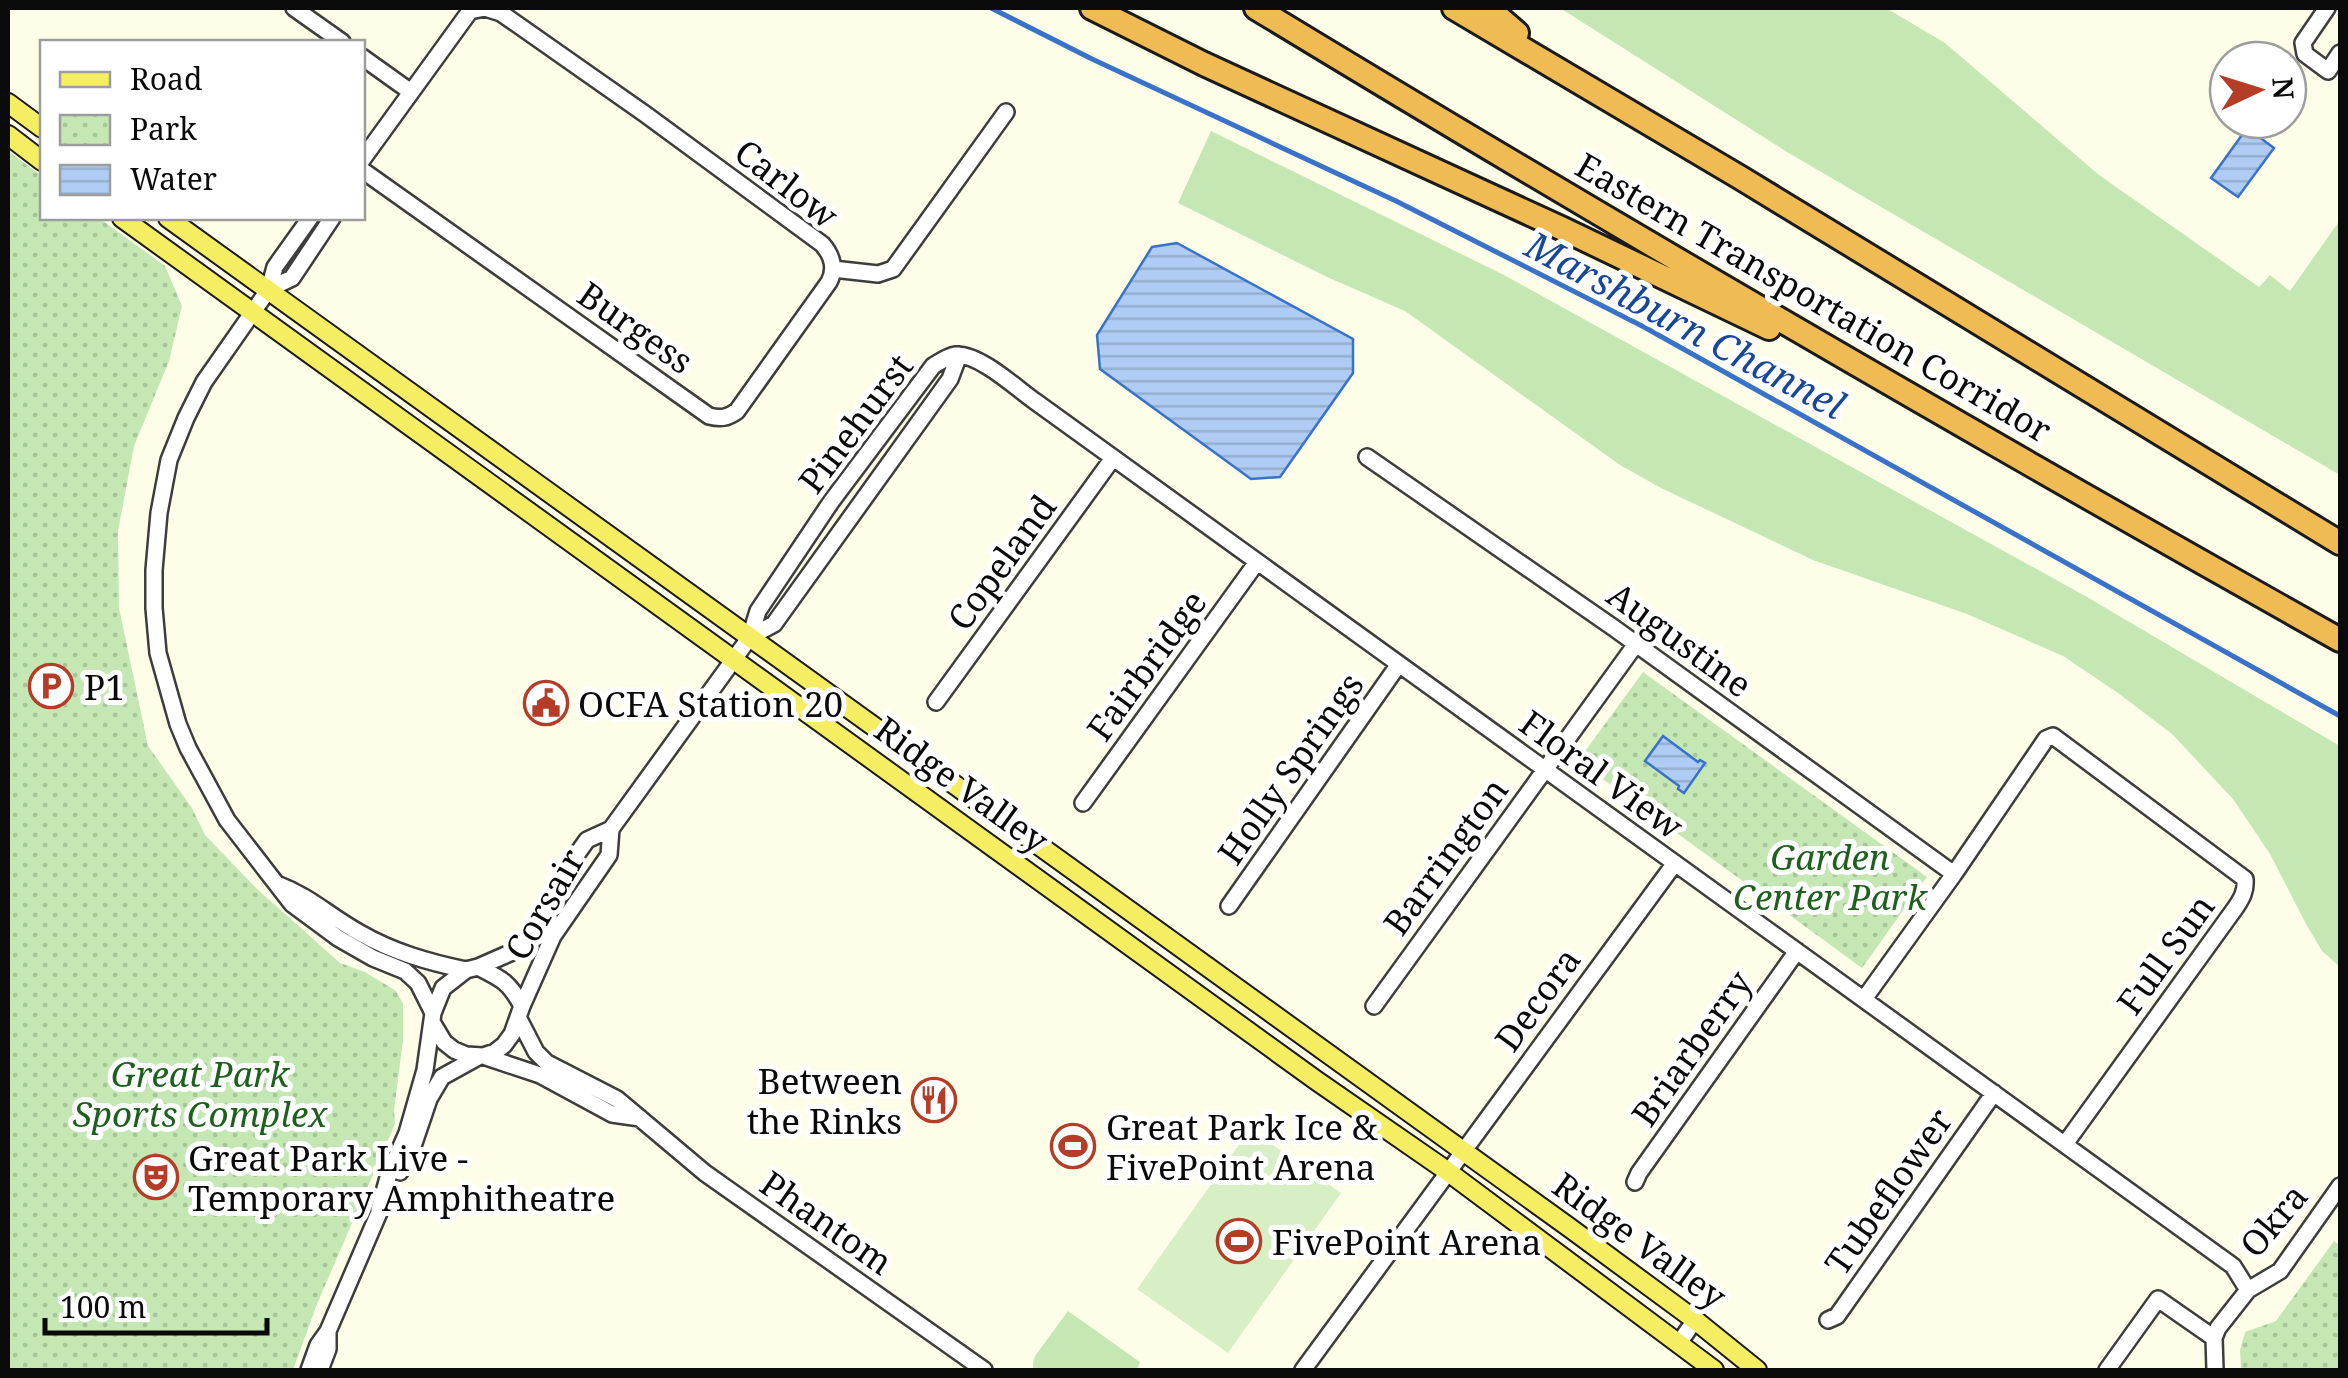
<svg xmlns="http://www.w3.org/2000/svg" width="2348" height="1378" font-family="'Noto Serif',serif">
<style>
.grass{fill:#c4e7b4}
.park{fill:url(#park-dots)}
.pitch{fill:#d8eec5}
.water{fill:url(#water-rules);stroke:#3872c9;stroke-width:2.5}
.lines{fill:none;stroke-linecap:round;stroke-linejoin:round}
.stream{stroke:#3872c9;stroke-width:5}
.minor-casing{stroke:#3d3d3d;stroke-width:20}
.major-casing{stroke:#1b1b1b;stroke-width:22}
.highway-casing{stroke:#1b1b1b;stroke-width:28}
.minor{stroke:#fff;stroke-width:15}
.major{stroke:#f5ee62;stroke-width:18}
.highway{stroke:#f1bb54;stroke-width:22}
.labels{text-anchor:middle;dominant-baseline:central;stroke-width:10;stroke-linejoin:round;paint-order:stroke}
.street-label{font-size:35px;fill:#0a0a0a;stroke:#fff}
.poi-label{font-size:35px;fill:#0a0a0a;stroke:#fff;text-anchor:start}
.park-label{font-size:35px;font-style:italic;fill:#1e5f1e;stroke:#fff}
.water-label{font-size:38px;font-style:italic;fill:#184797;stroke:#fff}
</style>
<defs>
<pattern id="park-dots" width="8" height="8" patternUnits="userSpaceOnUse" patternTransform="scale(2.5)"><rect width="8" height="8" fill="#c4e7b4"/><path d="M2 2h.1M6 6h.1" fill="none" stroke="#a7c599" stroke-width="1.8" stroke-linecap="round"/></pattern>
<pattern id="water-rules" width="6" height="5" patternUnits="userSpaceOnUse" patternTransform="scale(2.5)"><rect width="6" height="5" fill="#afccf4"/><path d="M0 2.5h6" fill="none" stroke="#95aed0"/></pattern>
</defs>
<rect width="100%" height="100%" fill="#fefee8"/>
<!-- grass -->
<path class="grass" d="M1560 8H1886L1945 43 2099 175 2259 287 2270 275 2290 291 2340 220V475L1787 152Z
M1211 131 1504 275 2087 597 2340 746V967L2322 951 2306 924 2270 854 2233 799 2172 734 2118 693 2063 656 1967 614 1813 560 1661 488 1620 465 1405 311 1327 277 1178 203Z
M1068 1311 1140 1362 1137 1370H1033V1363L1035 1356Z"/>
<!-- park -->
<path class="park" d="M8 151 42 176V218H99L165 266 182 306 169 361 134 446 118 531 119 608 148 746 192 808 205 835 256 888 340 963 365 972 396 991 403 1004V1040L394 1110 395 1124 317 1304 293 1370H8Z
M1643 672 1927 877 1862 968 1578 761Z
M2334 1241 2340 1246V1370H2241L2240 1350 2245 1332 2276 1321Z"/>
<!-- pitch -->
<path class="pitch" d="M1250 1129 1341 1193 1228 1353 1137 1289Z"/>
<!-- water -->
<path class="water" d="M2247 128 2274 148 2238 197 2211 178Z
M1177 243 1353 339V373L1280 477 1251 479 1100 369 1097 335 1152 247Z
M1663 736 1698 762 1700 760 1705 763 1684 793 1678 789 1679 786 1645 761Z"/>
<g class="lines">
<!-- stream -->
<path class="stream" d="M991 8 1092 59 1396 201 1644 327 2340 716"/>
<defs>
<path id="minor" d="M294 8 342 42
M2327 8 2303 43 2305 54 2328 71 2340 53
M362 57 411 92
M362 160 470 11 485 8
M362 170 709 416C721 419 727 418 737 411L829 282C836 269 832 255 822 244L645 114 501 13 485 8
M310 218 275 267 269 289 204 382 186 418 169 460 159 513 154 570V608L158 653 178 724 188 748 227 820 292 904 338 938 373 958 405 971 418 983 433 1013
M833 269 878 274 893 269 1006 112
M269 289 292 278 332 218
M1367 457 1614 628 1954 874
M750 637 774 624 950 379 959 355
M936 702 1113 458
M1083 803 1257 562
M277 884C311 897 329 916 360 933 393 952 428 962 466 970
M1229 906 1399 664
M478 967C502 979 509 982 522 1006
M1864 999 1954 874 2046 739 2053 736 2245 879C2246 891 2242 898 2236 907L2065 1144
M1374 1006 1636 644
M519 1019 536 1052 547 1063 617 1099 705 1173 984 1370
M432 1022 444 1042 454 1050 466 1055 483 1056 495 1052 504 1045 512 1034 522 1006 553 936 609 855 611 829
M483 1056 540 1075 612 1114 640 1118
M400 1172 411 1152 429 1099 442 1077 480 1056
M1635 1182 1639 1173 1797 951
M379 1210 389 1174 407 1133 425 1070 433 1013 443 988 466 970 478 967 510 953 522 944 528 938 565 871 587 840 611 829 750 637 758 611 831 502 933 366C941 361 948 356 956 355 980 354 1016 388 1036 402L2233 1266 2248 1290
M1828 1320 1837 1316 1994 1093
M1679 1343 1695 1320
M309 1370 318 1345 328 1331 384 1201
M320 1370 328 1349V1331
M1303 1370 1675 863
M2107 1370 2158 1299 2214 1338
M2215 1370 2214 1338 2218 1328 2248 1290 2280 1271 2340 1186"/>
<path id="major" d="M8 103 42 128
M8 135 42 161
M122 218 1317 1081 1447 1171 1714 1370
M168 218 1570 1228 1695 1320 1757 1370"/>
<path id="highway" d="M1092 8 1204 64 1563 229 1769 328
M1256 8C1613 225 1975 435 2340 640
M1454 8 1741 178 2340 543
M1488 8 1517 33"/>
</defs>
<!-- minor casing -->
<use href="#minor" class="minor-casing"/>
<!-- major casing -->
<use href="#major" class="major-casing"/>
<!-- highway casing -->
<use href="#highway" class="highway-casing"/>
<!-- minor -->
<use href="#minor" class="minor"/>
<!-- major -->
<use href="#major" class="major"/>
<!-- highway -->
<use href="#highway" class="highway"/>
</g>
<!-- icons -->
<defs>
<symbol id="parking-ring" viewBox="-11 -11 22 22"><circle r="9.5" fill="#fff" stroke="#b53d27" stroke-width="1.5"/><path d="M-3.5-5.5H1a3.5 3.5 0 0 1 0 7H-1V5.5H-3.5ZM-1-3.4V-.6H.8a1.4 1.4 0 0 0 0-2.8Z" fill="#b53d27"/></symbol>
<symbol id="civic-ring" viewBox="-11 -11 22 22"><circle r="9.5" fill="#fff" stroke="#b53d27" stroke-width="1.5"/><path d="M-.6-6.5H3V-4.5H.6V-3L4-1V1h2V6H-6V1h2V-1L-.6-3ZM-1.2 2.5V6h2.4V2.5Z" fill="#b53d27"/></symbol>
<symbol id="restaurant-ring" viewBox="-11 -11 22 22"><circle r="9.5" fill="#fff" stroke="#b53d27" stroke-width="1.5"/><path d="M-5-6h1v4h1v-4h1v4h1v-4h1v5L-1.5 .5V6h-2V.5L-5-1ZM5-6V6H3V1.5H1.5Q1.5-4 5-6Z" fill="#b53d27"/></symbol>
<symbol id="stadium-ring" viewBox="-11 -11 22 22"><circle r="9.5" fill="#fff" stroke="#b53d27" stroke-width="1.5"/><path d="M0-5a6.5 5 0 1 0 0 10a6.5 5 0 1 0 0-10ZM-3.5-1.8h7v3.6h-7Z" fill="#b53d27"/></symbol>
<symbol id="theatre-ring" viewBox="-11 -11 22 22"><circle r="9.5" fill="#fff" stroke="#b53d27" stroke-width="1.5"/><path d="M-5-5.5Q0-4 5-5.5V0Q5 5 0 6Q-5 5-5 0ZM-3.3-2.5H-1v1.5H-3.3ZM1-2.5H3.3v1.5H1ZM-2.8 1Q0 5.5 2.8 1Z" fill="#b53d27"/></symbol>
</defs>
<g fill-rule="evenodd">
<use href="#parking-ring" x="26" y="661" width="50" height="50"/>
<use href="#civic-ring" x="521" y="678" width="50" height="50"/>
<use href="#restaurant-ring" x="909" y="1075" width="50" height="50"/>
<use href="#stadium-ring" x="1048" y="1121" width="50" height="50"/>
<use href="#theatre-ring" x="131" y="1152" width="50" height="50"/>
<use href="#stadium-ring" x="1214" y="1216" width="50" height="50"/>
</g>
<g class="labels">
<!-- street labels -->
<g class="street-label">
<text transform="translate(787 183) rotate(38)">Carlow</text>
<text transform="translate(1814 297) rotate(30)">Eastern Transportation Corridor</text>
<text transform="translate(636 327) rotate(35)">Burgess</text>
<text transform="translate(855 423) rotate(-53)">Pinehurst</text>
<text transform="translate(1001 562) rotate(-54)">Copeland</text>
<text transform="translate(1680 639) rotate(36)">Augustine</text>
<text transform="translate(1146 665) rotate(-54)">Fairbridge</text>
<text transform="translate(1290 768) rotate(-55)">Holly Springs</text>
<text transform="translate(1602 774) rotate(36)">Floral View</text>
<text transform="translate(962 784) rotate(36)">Ridge Valley</text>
<text transform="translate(1445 856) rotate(-54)">Barrington</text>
<text transform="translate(544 904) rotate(-60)">Corsair</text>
<text transform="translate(2165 954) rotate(-54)">Full Sun</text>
<text transform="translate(1537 999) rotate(-54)">Decora</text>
<text transform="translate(1691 1048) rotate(-55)">Briarberry</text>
<text transform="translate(1888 1191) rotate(-55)">Tubeflower</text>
<text transform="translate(2273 1220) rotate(-50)">Okra</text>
<text transform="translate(827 1222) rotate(35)">Phantom</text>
<text transform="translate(1640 1240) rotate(36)">Ridge Valley</text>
</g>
<!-- poi labels -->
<g class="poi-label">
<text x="84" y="686">P1</text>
<text x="578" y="703">OCFA Station 20</text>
<text x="902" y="1080" text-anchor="end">Between<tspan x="902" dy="40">the Rinks</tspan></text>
<text x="1106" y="1126">Great Park Ice &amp;<tspan x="1106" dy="40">FivePoint Arena</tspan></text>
<text x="188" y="1157">Great Park Live -<tspan x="188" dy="40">Temporary Amphitheatre</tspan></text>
<text x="1272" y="1241">FivePoint Arena</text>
</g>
<!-- park labels -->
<g class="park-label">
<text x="1830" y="856">Garden<tspan x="1830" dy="40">Center Park</tspan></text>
<text x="200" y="1073">Great Park<tspan x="200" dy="40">Sports Complex</tspan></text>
</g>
<!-- water labels -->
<g class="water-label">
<text transform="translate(1686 324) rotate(28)">Marshburn Channel</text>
</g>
</g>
<!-- border -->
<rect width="2348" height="1378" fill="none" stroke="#0a0a0a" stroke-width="20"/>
<!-- legend -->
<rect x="40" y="40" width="325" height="180" fill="#ffffff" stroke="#9d9d9d" stroke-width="2.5"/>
<rect x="60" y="72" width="50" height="15" fill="#f5ee62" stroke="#9d9d9d" stroke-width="2.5"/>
<text x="130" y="90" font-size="30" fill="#0a0a0a">Road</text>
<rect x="60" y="115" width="50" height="30" fill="url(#park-dots)" stroke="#9d9d9d" stroke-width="2.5"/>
<text x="130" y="140" font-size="30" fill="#0a0a0a">Park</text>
<rect x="60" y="165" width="50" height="30" fill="url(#water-rules)" stroke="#9d9d9d" stroke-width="2.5"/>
<text x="130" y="190" font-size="30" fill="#0a0a0a">Water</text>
<!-- north arrow -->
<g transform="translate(2258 90) rotate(86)"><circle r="48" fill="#ffffff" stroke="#9d9d9d" stroke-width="2.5"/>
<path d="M0-8L18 38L0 25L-18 38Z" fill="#b53d27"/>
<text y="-15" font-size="28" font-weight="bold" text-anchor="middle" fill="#0a0a0a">N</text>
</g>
<!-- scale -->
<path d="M45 1318v15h222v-15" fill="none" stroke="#0a0a0a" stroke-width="5"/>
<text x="60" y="1318" font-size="30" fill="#0a0a0a" stroke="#ffffff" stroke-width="8" paint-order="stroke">100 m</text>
</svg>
